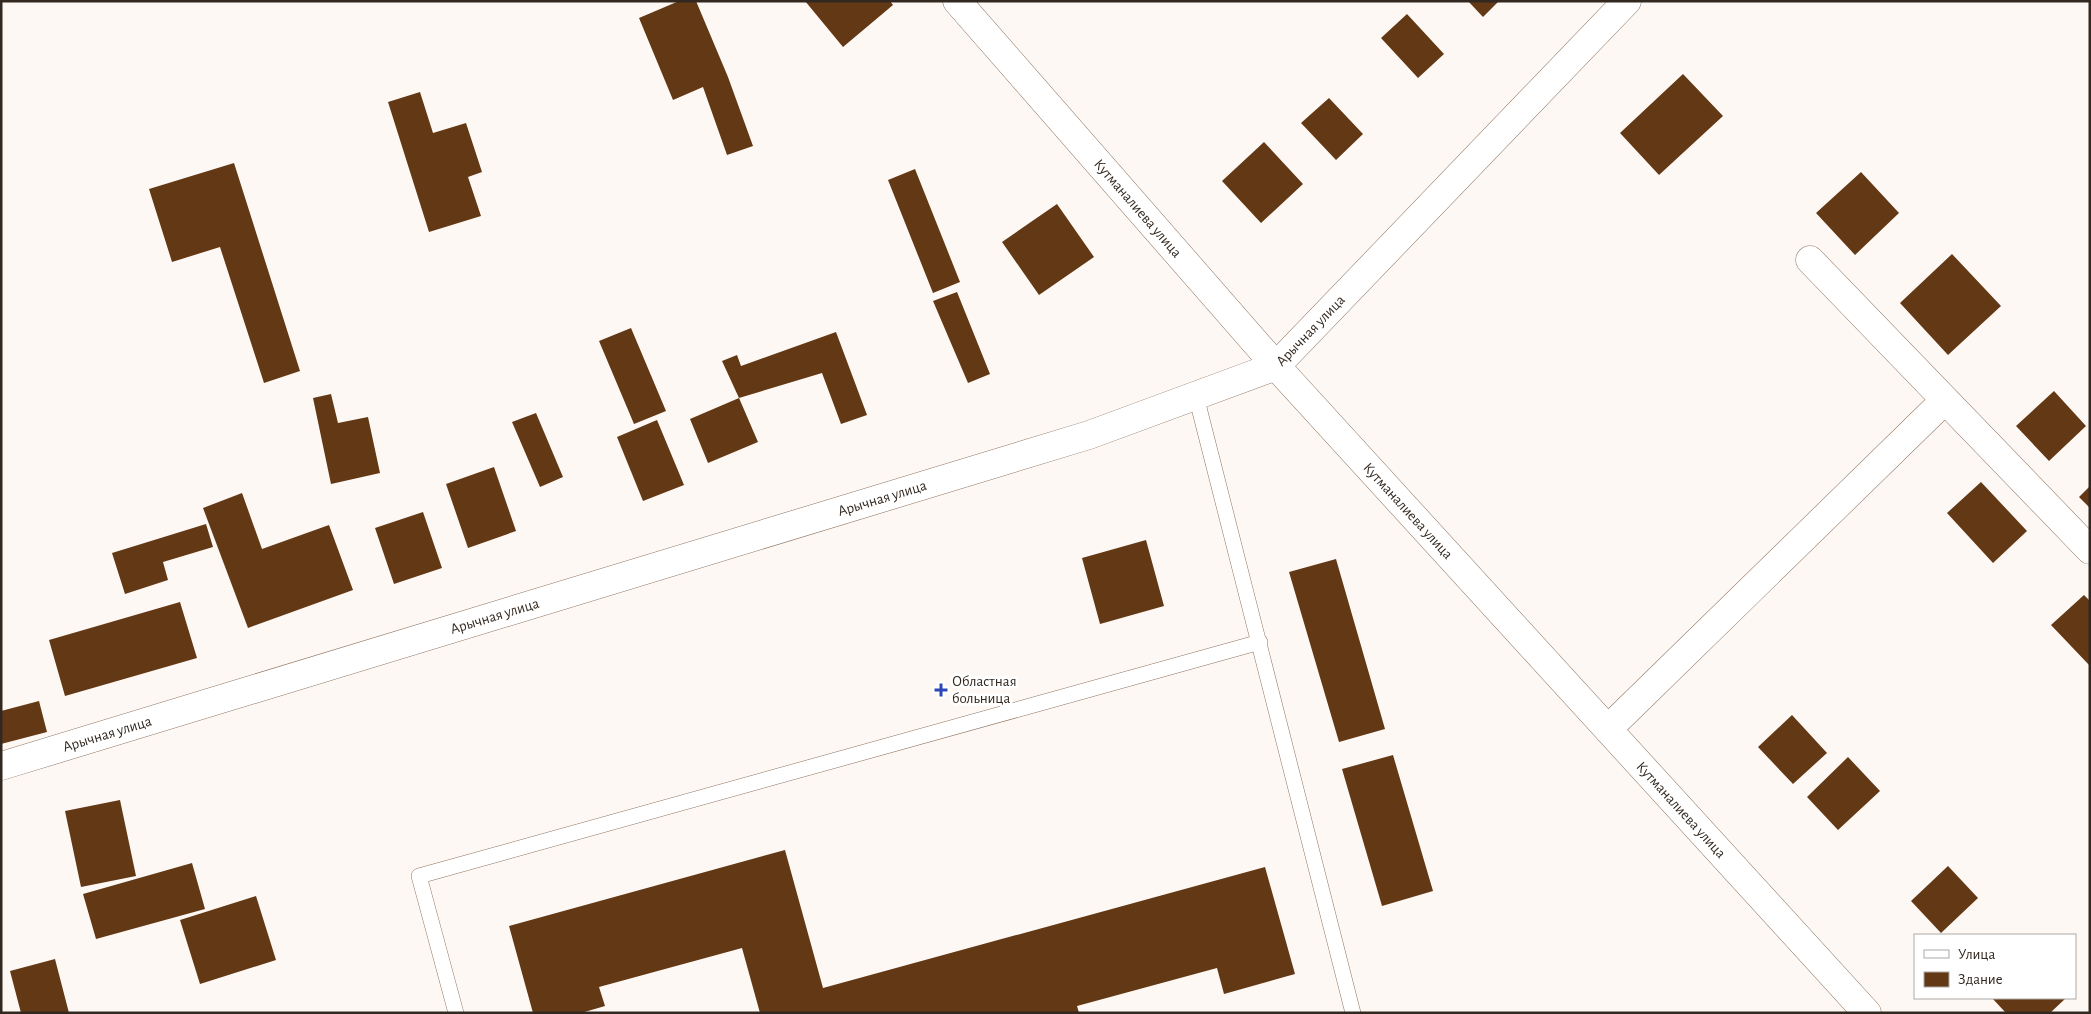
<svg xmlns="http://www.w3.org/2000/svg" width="2091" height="1014" font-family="'Alegreya Sans',sans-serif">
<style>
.building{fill:#633814}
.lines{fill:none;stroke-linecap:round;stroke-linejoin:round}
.service-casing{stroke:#8e7563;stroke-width:16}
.minor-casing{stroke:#8e7563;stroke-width:29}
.tertiary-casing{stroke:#8e7563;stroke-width:29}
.service{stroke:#fff;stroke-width:15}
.minor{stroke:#fff;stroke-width:28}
.tertiary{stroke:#fff;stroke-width:28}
.poi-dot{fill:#2c48b8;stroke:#fff;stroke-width:2}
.labels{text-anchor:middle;stroke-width:5;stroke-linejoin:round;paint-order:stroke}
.street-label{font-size:15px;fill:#322820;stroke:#fff}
.poi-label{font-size:15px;fill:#322820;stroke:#fff;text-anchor:start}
</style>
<rect width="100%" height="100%" fill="#fef8f4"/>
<path class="building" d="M 679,1 L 696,1 L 728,77 L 753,146 L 727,155 L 703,87 L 673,100 L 639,18 Z
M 805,1 L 890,1 L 893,5 L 843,47 Z
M 1468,1 L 1499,1 L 1483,17 Z
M 1407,14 L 1444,54 L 1418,78 L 1381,38 Z
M 1683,74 L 1723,116 L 1659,175 L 1620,133 Z
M 420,92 L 433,133 L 466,123 L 482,172 L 468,177 L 481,216 L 429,232 L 388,102 Z
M 1329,98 L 1363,134 L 1336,160 L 1301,123 Z
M 1264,142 L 1303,184 L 1261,223 L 1222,181 Z
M 234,163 L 300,371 L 264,383 L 220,247 L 172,262 L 149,189 Z
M 915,169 L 960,282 L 933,293 L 888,180 Z
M 1861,172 L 1899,213 L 1855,255 L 1816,213 Z
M 1057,204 L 1094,257 L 1039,295 L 1002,242 Z
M 1952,254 L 2001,306 L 1948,355 L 1900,303 Z
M 957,292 L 990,374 L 968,383 L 933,301 Z
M 631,328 L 666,411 L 634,424 L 599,341 Z
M 836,332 L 867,415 L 841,424 L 822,373 L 739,398 L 722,361 L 737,355 L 741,366 Z
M 2054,391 L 2086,426 L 2049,461 L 2016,426 Z
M 331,394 L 338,423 L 368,417 L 380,473 L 331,484 L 313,398 Z
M 739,398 L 758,442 L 708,463 L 690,419 Z
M 536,413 L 563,477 L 540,487 L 512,422 Z
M 657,420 L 684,485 L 643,501 L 617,437 Z
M 494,467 L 516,531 L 468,548 L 446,484 Z
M 1981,482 L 2027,531 L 1993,563 L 1947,513 Z
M 2090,486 L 2090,508 L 2079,497 Z
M 242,493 L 262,549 L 329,525 L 353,590 L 248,628 L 203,508 Z
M 423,512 L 442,568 L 394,584 L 375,528 Z
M 206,524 L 213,547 L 163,562 L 168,580 L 125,594 L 112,553 Z
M 1146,540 L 1164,606 L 1100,624 L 1082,558 Z
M 1336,559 L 1385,729 L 1339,742 L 1289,572 Z
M 2084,595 L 2090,601 L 2090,666 L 2051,625 Z
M 180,602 L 197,658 L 65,696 L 49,640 Z
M 39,701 L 47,732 L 1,744 L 1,711 Z
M 1792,715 L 1827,753 L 1793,784 L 1758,747 Z
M 1393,755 L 1433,891 L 1382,906 L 1342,769 Z
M 1848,757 L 1880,791 L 1838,830 L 1807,797 Z
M 120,800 L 136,876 L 81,887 L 65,811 Z
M 785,850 L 823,988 L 1265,867 L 1295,974 L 1224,994 L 1217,968 L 1077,1006 L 1079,1013 L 760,1013 L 742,948 L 599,987 L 605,1006 L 581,1013 L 533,1013 L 509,926 Z
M 192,863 L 205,909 L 96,939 L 83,894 Z
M 1948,866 L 1978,898 L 1941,933 L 1911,901 Z
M 256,896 L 276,960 L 200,984 L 180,920 Z
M 55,959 L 69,1013 L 21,1013 L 10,971 Z
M 1992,998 L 2066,998 L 2050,1013 L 2006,1013 Z"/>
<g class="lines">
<defs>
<path id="service" d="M 1196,396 L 1353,1013
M 456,1013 L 419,876 L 1260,642"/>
<g id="minor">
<path id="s1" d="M 957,1 L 1276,366"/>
<path d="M 1810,260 L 2090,550"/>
<path d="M 1608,729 L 1945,400"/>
<path id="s2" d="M 1,766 L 1089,435 L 1276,366 L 1627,1"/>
</g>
<g id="tertiary">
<path id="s3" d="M 1276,366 L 1867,1013"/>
</g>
</defs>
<use href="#service" class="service-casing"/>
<use href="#minor" class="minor-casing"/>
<use href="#tertiary" class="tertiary-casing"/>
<use href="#service" class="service"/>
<use href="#minor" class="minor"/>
<use href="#tertiary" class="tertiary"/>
</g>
<path class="poi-dot" d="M938.5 682.5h5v5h5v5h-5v5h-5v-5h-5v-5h5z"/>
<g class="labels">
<g class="street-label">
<text dy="5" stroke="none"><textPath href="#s1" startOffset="275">Кутманалиева улица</textPath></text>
<text dy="5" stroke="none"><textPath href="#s2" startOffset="1386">Арычная улица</textPath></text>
<text dy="5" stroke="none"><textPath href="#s2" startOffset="921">Арычная улица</textPath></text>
<text dy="5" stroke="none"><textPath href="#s3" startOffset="196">Кутманалиева улица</textPath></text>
<text dy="5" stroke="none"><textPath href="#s2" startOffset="516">Арычная улица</textPath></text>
<text dy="5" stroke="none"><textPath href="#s2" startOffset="111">Арычная улица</textPath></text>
<text dy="5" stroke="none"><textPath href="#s3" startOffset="601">Кутманалиева улица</textPath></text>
</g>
<g class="poi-label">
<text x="952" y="686">Областная<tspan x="952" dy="17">больница</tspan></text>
</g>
</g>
<rect width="2091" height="1014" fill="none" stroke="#322820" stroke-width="5"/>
<rect x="1914" y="934" width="162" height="65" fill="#ffffff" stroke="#ada9a6"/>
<rect x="1924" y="950" width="25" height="8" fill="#ffffff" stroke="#ada9a6"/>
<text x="1958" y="959" font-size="15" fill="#322820">Улица</text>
<rect x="1924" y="972" width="25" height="15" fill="#633814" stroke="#ada9a6"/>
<text x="1958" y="984" font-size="15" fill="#322820">Здание</text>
</svg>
